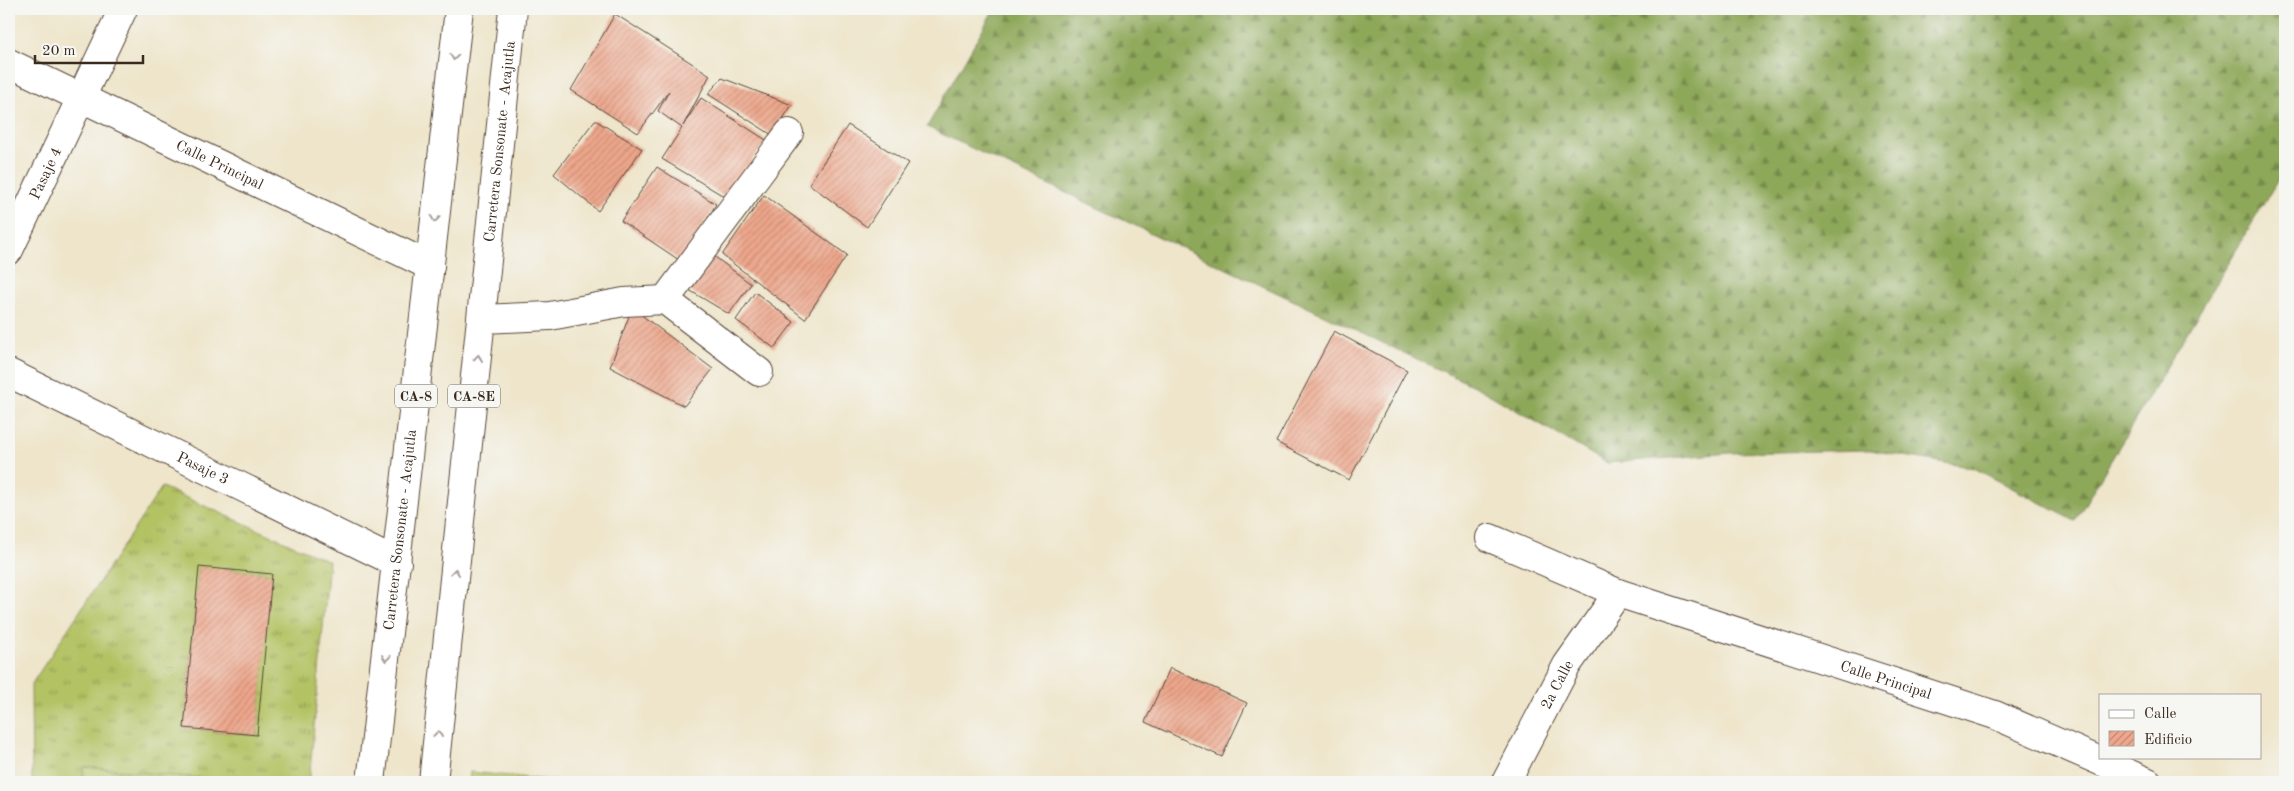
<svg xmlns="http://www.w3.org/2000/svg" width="2294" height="791" font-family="'Old Standard TT',serif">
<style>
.grass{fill:url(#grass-tufts);stroke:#777641;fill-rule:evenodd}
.forest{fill:url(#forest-firs);stroke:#64693c}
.pitch{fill:#b3c264;stroke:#777641}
.building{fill:url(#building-hatch)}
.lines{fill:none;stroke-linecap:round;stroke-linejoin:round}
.minor-casing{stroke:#564638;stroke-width:30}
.highway-casing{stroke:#564638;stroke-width:30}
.minor{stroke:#fff;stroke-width:28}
.highway{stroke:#fff;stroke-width:28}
.oneway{stroke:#a79f9a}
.labels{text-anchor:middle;stroke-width:4.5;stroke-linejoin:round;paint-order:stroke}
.shield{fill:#f6f6f2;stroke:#73675e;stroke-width:1}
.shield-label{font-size:14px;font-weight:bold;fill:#3b2a1e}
.street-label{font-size:15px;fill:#3b2a1e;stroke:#f6f6f2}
</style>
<defs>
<pattern id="grass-tufts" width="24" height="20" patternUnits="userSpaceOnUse" patternTransform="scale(1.25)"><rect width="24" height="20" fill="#b3c264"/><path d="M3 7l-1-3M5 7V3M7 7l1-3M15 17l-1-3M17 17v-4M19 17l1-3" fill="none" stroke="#939e52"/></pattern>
<pattern id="forest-firs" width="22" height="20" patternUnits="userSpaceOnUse" patternTransform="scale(1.25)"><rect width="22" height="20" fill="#8ea85a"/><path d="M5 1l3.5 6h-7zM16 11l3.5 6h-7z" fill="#75894a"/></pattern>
<pattern id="building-hatch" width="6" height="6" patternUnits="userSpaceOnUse" patternTransform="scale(1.25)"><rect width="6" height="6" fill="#eea78c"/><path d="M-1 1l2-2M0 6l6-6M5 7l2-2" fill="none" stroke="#c28872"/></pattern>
</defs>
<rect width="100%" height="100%" fill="#f6f6f2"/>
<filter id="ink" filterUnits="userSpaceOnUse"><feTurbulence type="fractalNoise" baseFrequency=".02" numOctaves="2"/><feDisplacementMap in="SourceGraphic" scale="10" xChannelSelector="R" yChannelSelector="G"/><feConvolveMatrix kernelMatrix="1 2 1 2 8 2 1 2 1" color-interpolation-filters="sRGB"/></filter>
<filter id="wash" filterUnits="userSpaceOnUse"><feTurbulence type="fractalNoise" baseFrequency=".0096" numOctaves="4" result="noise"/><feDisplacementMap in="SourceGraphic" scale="20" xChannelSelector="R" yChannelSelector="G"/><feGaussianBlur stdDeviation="1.12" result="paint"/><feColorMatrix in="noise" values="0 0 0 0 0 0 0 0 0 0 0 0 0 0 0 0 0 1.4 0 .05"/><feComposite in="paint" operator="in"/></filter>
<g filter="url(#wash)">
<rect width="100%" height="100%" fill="#eee5ca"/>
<path class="grass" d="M 162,487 L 329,561 L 309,782 L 240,782 L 84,767 L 82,782 L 32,782 L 31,685 ZM 199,567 L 271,574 L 257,735 L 184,728 Z
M 470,772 L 570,782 L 469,782 Z"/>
<path class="forest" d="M 994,9 L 2285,9 L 2285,168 L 2075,521 L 1974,468 L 1870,450 L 1731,453 L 1607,463 L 1478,388 L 927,127 Z"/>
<path class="pitch" d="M 84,767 L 240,782 L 82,782 Z"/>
<g id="blocks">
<path class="building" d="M 615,14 L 710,75 L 683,126 L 701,98 L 766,140 L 727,198 L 662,159 L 682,128 L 658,111 L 669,91 L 638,133 L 571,90 Z
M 722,78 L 792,105 L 772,135 L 708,94 Z
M 595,120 L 642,149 L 598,211 L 554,174 Z
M 848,125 L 908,163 L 867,227 L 809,184 Z
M 657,167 L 716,204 L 682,262 L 621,221 Z
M 764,195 L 847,255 L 805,319 L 722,255 Z
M 707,251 L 751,284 L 729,314 L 684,287 Z
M 755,292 L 794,322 L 774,348 L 736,320 Z
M 632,308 L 713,369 L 684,406 L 610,367 Z
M 1334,331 L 1407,370 L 1349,480 L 1276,442 Z
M 199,567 L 272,574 L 257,735 L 184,728 Z
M 1170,668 L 1247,703 L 1222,757 L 1145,722 Z"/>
</g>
</g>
<g filter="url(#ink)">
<use href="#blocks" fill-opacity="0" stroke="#564638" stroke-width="1"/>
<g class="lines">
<defs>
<g id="minor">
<path id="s1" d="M 9,63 L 430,266"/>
<path id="s2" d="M 9,250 L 123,9"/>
<path d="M 665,300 L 789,133"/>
<path d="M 482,319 L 550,316 L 624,302 L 665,300 L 759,372"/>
<path id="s3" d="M 9,373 L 397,563"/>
<path id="s4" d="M 1490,538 L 1618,593 L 1995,715 L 2148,782"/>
<path id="s5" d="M 1506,782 L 1567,665 L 1618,593"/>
</g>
<g id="highway">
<path id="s6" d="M 371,782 L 459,9"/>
<path id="s7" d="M 433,782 L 513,9"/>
</g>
</defs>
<use href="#minor" class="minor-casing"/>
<use href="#highway" class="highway-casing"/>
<use href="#minor" class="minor"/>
<use href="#highway" class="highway"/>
</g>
<defs><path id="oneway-chevron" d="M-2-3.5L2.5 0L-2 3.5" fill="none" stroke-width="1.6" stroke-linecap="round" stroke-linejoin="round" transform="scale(1.25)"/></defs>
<g class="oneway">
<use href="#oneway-chevron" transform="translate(454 57) rotate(97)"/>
<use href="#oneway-chevron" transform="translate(435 219) rotate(97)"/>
<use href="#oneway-chevron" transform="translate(478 358) rotate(-84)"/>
<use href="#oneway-chevron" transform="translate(455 572) rotate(-84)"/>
<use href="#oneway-chevron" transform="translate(386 658) rotate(97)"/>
<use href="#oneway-chevron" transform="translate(438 734) rotate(-84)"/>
</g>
</g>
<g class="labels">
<g class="shield">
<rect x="395" y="384.5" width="42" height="23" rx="4"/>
<rect x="448" y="384.5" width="52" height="23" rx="4"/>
</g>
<g class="shield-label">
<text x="416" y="401">CA-8</text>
<text x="474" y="401">CA-8E</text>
</g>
<g class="street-label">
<text dy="5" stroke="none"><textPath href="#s7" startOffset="644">Carretera Sonsonate - Acajutla</textPath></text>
<text dy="5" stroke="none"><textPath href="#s1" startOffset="234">Calle Principal</textPath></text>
<text dy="5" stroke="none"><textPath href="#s2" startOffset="85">Pasaje 4</textPath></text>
<text dy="5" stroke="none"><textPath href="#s3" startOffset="216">Pasaje 3</textPath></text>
<text dy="5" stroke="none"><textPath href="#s6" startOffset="254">Carretera Sonsonate - Acajutla</textPath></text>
<text dy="5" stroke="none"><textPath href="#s4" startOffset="421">Calle Principal</textPath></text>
<text dy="5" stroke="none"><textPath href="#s5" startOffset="110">2a Calle</textPath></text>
</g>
</g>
<rect width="2294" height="791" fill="none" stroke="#f6f6f2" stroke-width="30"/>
<rect x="2099" y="694" width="162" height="65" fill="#f6f6f2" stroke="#aba49d"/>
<rect x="2109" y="710" width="25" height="8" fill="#ffffff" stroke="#aba49d"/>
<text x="2144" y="718" font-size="15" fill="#3b2a1e">Calle</text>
<rect x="2109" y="731" width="25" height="15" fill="url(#building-hatch)" stroke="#aba49d"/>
<text x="2144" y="744" font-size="15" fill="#3b2a1e">Edificio</text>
<path d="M35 55v8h108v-8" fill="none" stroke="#3b2a1e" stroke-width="2.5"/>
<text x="42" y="55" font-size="15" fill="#3b2a1e" stroke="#f6f6f2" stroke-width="4" paint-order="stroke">20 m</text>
</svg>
